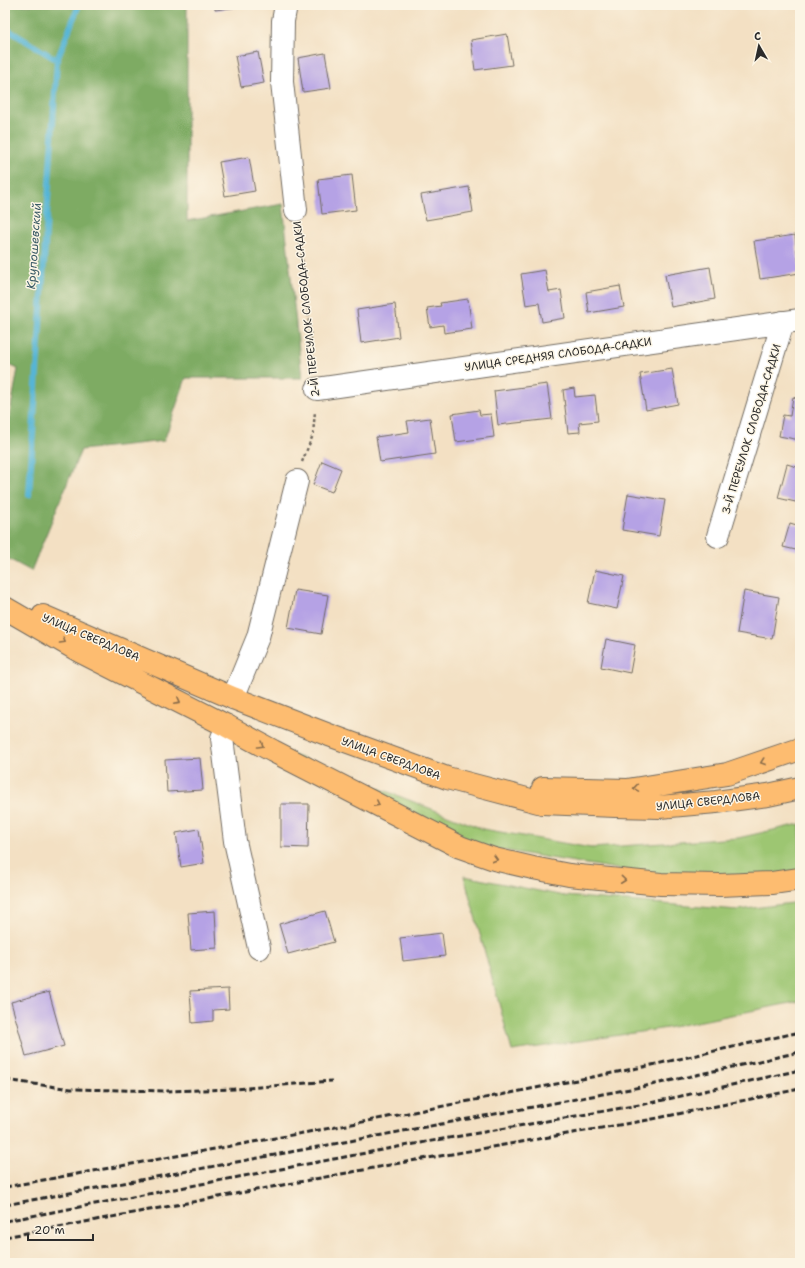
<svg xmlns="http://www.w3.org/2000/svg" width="805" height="1268" font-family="'Shantell Sans',sans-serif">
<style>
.green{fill:#9dc672;stroke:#64784e}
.forest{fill:#7eab64;stroke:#546b48}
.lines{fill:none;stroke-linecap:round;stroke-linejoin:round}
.stream{stroke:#56b5d5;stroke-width:6}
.building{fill:#b5a2e5}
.minor-casing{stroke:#716a60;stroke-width:24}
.major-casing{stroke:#716a60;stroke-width:24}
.path{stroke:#716a60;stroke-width:2.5;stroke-dasharray:3 3;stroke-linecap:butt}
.minor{stroke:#fff;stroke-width:22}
.major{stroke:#fdbc70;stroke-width:22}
.rail{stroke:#2b2b2b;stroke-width:3;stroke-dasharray:6 3;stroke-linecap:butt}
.oneway{stroke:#8a6c4a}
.labels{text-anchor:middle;stroke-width:3;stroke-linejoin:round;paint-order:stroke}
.street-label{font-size:11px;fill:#2b2b2b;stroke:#fcf5e5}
.water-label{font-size:12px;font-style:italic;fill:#3a5b66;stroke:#fcf5e5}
</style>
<rect width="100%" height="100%" fill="#fcf5e5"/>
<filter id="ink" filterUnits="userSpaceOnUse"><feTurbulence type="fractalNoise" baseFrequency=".025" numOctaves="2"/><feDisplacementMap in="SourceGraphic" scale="8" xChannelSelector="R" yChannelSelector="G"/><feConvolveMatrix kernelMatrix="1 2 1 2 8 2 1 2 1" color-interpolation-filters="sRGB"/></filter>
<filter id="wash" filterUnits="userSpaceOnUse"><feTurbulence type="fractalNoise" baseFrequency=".012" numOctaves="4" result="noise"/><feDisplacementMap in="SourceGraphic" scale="16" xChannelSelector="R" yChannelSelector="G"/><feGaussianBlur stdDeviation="0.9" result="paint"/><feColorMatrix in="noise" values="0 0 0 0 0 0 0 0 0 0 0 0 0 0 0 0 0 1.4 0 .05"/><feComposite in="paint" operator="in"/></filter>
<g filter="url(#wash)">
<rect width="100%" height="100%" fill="#f3e0c3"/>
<path class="green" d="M 268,745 L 483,829 L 591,848 L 738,838 L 800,824 L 800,877 L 660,876 L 484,847 Z
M 464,876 L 564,896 L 738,910 L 800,902 L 800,1001 L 667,1028 L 512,1051 Z"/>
<path class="forest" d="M 5,5 L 187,5 L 187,221 L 283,204 L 302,378 L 186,378 L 164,441 L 81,450 L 31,571 L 5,557 L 5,440 L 18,369 L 5,363 Z"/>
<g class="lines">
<path class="stream" d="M 5,28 L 57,60 L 29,495
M 57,60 L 79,5"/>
</g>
<g id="blocks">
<path class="building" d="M 215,5 L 246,5 L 246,6 L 215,10 Z
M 507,34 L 512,65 L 475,70 L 471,40 Z
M 258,52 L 264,83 L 241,87 L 235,56 Z
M 325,53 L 331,88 L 303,92 L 298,58 Z
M 249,157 L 255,191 L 225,196 L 219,162 Z
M 352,175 L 356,210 L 322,214 L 318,179 Z
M 469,187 L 473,212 L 426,220 L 421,195 Z
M 795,235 L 800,273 L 760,279 L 754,241 Z
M 710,267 L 715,299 L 671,307 L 665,275 Z
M 545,270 L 549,292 L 561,290 L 565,318 L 542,322 L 539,303 L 526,305 L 521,274 Z
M 620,286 L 624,307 L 589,313 L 586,292 Z
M 468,299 L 472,329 L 444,333 L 443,325 L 430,327 L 427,308 L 441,306 L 440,303 Z
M 395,304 L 399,337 L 361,343 L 357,310 Z
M 672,369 L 678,404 L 646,410 L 640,374 Z
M 547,384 L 552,419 L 498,425 L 494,391 Z
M 574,388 L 575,397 L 595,395 L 598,421 L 579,423 L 580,432 L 568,433 L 563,390 Z
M 793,397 L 800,399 L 800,440 L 779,436 L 783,415 L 790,416 Z
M 479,410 L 480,415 L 491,414 L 494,437 L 456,442 L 452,414 Z
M 430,418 L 435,454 L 380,462 L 376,437 L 409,432 L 407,421 Z
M 322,461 L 341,469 L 332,492 L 313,485 Z
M 787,464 L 800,468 L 800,503 L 778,498 Z
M 628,494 L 665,500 L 659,536 L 622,530 Z
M 790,523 L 800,526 L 800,551 L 783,547 Z
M 595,570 L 624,576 L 617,609 L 588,603 Z
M 295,590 L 328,595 L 321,634 L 288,628 Z
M 744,591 L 779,597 L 772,639 L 737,633 Z
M 606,639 L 635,645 L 630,673 L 601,667 Z
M 200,758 L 203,790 L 167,792 L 165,760 Z
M 281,804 L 309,804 L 308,848 L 281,847 Z
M 199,829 L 204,863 L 181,867 L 176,833 Z
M 215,911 L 217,948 L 191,950 L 188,913 Z
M 325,911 L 334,942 L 288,954 L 279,924 Z
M 442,933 L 445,956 L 403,961 L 400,938 Z
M 228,989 L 229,1009 L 213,1010 L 213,1021 L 192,1023 L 190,991 Z
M 49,992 L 64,1046 L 26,1056 L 11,1002 Z"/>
</g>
</g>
<g filter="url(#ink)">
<use href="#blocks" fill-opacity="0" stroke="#716a60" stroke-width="1"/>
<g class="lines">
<defs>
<path id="minor" d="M 286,5 L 283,21 L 282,82 L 296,210
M 317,389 L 800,320
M 718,536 L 783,322
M 233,698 L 258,637 L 297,481
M 227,726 L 222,738 L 235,841 L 259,948"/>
<path id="major" d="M 5,608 L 81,652 L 227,726 L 273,751 L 460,847 L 494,859 L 533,868 L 569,875 L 661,884 L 720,885 L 772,883 L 800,879
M 43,616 L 233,698 L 329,735 L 447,778 L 542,803 L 615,806 L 659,807 L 716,802 L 768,795 L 800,788
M 543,788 L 627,790 L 727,774 L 800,749"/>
</defs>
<use href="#minor" class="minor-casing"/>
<use href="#major" class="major-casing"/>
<path class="path" d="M 299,230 L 314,368
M 302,462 L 313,435 L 315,411"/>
<use href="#minor" class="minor"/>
<use href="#major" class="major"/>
<path class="rail" d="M 5,1080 L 71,1089 L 167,1091 L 234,1089 L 332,1081
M 5,1187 L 347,1125 L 643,1067 L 800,1032
M 5,1205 L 646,1086 L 800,1052
M 5,1221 L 403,1146 L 645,1104 L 800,1070
M 5,1237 L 411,1161 L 648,1120 L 800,1089"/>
</g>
<defs><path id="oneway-chevron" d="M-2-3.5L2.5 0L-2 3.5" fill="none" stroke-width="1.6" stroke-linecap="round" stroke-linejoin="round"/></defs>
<g class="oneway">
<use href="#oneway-chevron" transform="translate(63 641) rotate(30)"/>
<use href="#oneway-chevron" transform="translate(178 701) rotate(27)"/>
<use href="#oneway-chevron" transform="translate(261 745) rotate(30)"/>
<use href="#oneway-chevron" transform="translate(763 762) rotate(161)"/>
<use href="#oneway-chevron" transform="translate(636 788) rotate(171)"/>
<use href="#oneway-chevron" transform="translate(377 804) rotate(27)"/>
<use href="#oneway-chevron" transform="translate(495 859) rotate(16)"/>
<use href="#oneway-chevron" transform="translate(623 880) rotate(6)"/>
</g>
</g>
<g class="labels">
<g class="street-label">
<text transform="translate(306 309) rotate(-96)" y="4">2-Й ПЕРЕУЛОК СЛОБОДА-САДКИ</text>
<text transform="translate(558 354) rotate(-8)" y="4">УЛИЦА СРЕДНЯЯ СЛОБОДА-САДКИ</text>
<text transform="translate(751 429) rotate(-73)" y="4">3-Й ПЕРЕУЛОК СЛОБОДА-САДКИ</text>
<text transform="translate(91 637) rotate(23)" y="4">УЛИЦА СВЕРДЛОВА</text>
<text transform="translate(391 758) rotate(20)" y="4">УЛИЦА СВЕРДЛОВА</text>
<text transform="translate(708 801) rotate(-6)" y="4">УЛИЦА СВЕРДЛОВА</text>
</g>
<g class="water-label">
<text transform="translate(34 246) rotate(-86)" y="4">Крупошевский</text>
</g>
</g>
<rect width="805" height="1268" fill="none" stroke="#fcf5e5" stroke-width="20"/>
<g transform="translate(759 46) rotate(351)" stroke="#fcf5e5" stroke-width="3" paint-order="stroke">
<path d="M0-3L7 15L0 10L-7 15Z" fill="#2b2b2b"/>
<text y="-6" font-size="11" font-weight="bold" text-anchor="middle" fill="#2b2b2b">С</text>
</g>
<path d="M28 1234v6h65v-6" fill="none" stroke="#2b2b2b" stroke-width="2"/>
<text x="34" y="1234" font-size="12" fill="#2b2b2b" stroke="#fcf5e5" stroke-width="3" paint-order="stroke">20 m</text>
</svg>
